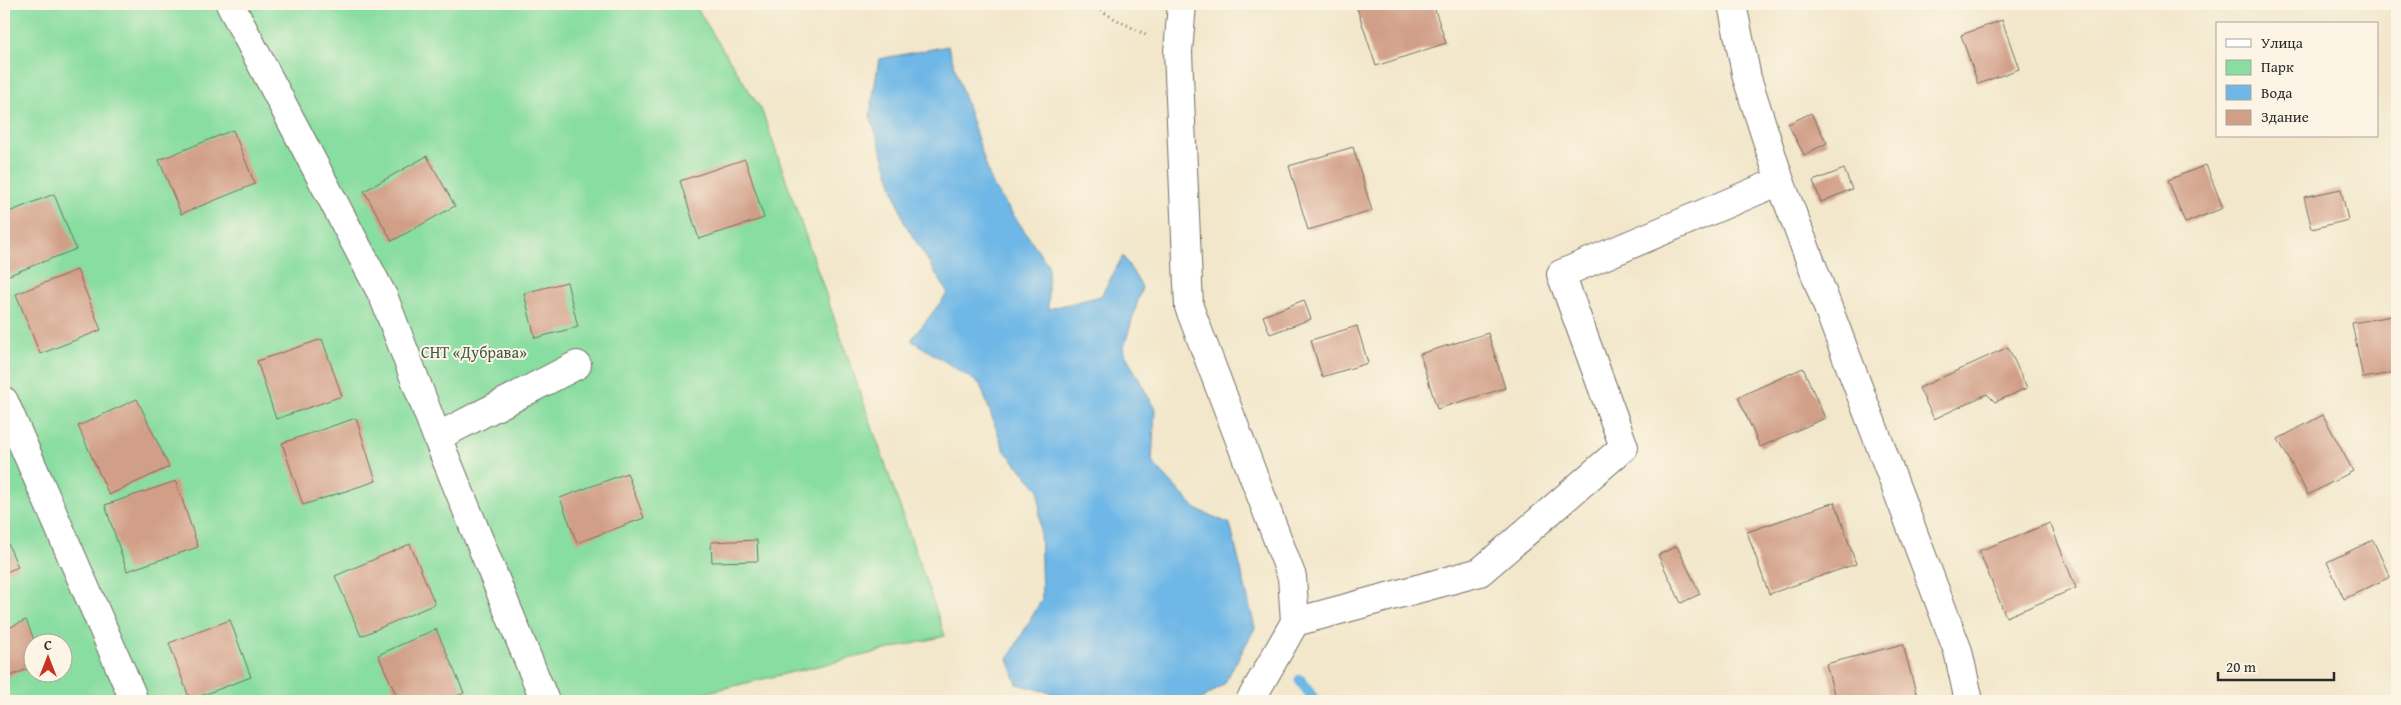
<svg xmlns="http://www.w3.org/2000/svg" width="2401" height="705" font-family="'Gentium Book Plus',serif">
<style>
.green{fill:#88dda0;stroke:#5a8466;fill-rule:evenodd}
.water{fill:#6eb7e6;stroke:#4c7188}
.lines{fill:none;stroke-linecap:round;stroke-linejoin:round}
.stream{stroke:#6eb7e6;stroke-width:11}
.building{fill:#d19f87}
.minor-casing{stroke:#716d63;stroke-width:30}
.path{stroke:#716d63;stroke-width:3;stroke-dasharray:1 4;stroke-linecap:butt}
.minor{stroke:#fff;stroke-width:28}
.labels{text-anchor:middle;stroke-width:4;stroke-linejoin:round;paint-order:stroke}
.park-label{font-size:16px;fill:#425848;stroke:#fcf5e5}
</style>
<rect width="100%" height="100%" fill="#fcf5e5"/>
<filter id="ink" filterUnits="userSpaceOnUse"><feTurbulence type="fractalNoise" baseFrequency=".02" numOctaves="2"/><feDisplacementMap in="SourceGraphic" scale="10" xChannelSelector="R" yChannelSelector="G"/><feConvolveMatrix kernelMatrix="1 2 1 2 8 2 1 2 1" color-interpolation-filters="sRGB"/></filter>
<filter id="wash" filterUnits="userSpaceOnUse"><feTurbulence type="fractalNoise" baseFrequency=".0096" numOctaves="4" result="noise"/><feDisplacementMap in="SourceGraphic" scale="20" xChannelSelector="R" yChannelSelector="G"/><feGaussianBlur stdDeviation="1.12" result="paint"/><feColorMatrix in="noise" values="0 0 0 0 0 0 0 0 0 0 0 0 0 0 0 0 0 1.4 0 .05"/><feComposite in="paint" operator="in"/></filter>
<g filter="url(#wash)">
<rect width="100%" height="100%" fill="#f2e7cb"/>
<path class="green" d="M 4,4 L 694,4 L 762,111 L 945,636 L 670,701 L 4,701 ZM 32,642 L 62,642 L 62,672 L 32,672 Z"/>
<path class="water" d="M 948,46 L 992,184 L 1048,265 L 1048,309 L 1101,296 L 1123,256 L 1142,287 L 1123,350 L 1155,409 L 1152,462 L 1196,509 L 1230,524 L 1255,628 L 1224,684 L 1199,701 L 1082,701 L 1017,684 L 1008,659 L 1042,599 L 1039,490 L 1004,450 L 980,384 L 911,340 L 948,293 L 904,222 L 870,115 L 879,59 Z"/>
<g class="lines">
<path class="stream" d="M 1300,680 L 1315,701"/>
</g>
<g id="blocks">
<path class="building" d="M 1369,4 L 1433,4 L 1446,43 L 1376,66 L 1357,8 Z
M 4,9 L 10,21 L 4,24 Z
M 2002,20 L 2019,69 L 1978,84 L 1961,35 Z
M 1811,113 L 1827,143 L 1804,155 L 1788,124 Z
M 233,130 L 255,184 L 181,214 L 159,160 Z
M 1353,147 L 1372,211 L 1308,230 L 1289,166 Z
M 427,156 L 455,206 L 392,241 L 364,191 Z
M 745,159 L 764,218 L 699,239 L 680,181 Z
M 2206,165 L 2223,208 L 2185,223 L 2168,180 Z
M 1844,169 L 1852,189 L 1821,202 L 1813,181 Z
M 2341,189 L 2348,220 L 2312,229 L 2304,197 Z
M 54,194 L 76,249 L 4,277 L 4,214 Z
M 77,270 L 101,330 L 40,354 L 16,294 Z
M 567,282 L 578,327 L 535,338 L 524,293 Z
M 1304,300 L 1311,319 L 1270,334 L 1263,316 Z
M 2397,315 L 2397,372 L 2363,378 L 2352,323 Z
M 1357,326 L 1368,363 L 1322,377 L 1311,340 Z
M 1488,333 L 1505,388 L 1437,409 L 1420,354 Z
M 322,339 L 342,396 L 276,419 L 257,361 Z
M 2008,347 L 2027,388 L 1995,402 L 1987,394 L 1934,419 L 1919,388 Z
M 1803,368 L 1825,418 L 1760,447 L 1738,397 Z
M 137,399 L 169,467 L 109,495 L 78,426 Z
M 2323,415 L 2353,471 L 2308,495 L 2278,439 Z
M 356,418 L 376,481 L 303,505 L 282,443 Z
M 627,473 L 644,518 L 577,543 L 560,498 Z
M 176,481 L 198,547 L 127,571 L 105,505 Z
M 1835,502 L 1856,564 L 1769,594 L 1747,532 Z
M 2050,523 L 2076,588 L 2006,617 L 1979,551 Z
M 4,535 L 18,567 L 4,573 Z
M 757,540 L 758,561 L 712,562 L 711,542 Z
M 2373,540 L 2390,577 L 2344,599 L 2327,562 Z
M 410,544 L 435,604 L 361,636 L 335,576 Z
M 1677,546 L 1700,594 L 1681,603 L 1658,555 Z
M 26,620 L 35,642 L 32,642 L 32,667 L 4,679 L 4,630 Z
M 230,620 L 251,677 L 190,700 L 169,643 Z
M 436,629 L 464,693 L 445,701 L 399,701 L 378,655 Z
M 1903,644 L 1918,701 L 1836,701 L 1826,664 Z"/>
</g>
</g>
<g filter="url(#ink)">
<use href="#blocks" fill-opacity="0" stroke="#716d63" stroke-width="1"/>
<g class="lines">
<defs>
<path id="minor" d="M 230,4 L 384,298 L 437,437 L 545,701
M 1182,4 L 1178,52 L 1189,307 L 1292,577 L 1295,622 L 1250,701
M 1732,4 L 1747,78 L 1780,181 L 1958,651 L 1969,701
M 4,401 L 132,695
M 437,437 L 577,365
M 1295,622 L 1480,572 L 1624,447 L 1561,274 L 1780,181"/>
</defs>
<use href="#minor" class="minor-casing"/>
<path class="path" d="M 1087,4 L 1146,35"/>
<use href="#minor" class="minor"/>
</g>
</g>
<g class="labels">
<g class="park-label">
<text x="474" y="358">СНТ «Дубрава»</text>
</g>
</g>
<rect width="2401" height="705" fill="none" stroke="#fcf5e5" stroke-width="20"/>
<rect x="2216" y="22" width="162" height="115" fill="#fcf5e5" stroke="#a8a49b"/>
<rect x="2226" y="39" width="25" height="8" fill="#ffffff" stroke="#a8a49b"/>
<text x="2261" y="48" font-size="15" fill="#2b2b2b">Улица</text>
<rect x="2226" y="60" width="25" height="15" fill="#88dda0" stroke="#a8a49b"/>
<text x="2261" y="72" font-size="15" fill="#2b2b2b">Парк</text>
<rect x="2226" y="85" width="25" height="15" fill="#6eb7e6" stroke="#a8a49b"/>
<text x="2261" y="98" font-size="15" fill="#2b2b2b">Вода</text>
<rect x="2226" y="110" width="25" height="15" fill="#d19f87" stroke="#a8a49b"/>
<text x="2261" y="122" font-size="15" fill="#2b2b2b">Здание</text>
<g transform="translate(48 658)"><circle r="24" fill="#fcf5e5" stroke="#a8a49b"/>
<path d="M0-4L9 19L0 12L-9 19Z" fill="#c8321e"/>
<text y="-8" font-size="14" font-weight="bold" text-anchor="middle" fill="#2b2b2b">С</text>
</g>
<path d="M2218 672v8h116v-8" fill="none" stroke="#2b2b2b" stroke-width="2.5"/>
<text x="2226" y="672" font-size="15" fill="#2b2b2b" stroke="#fcf5e5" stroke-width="4" paint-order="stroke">20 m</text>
</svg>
